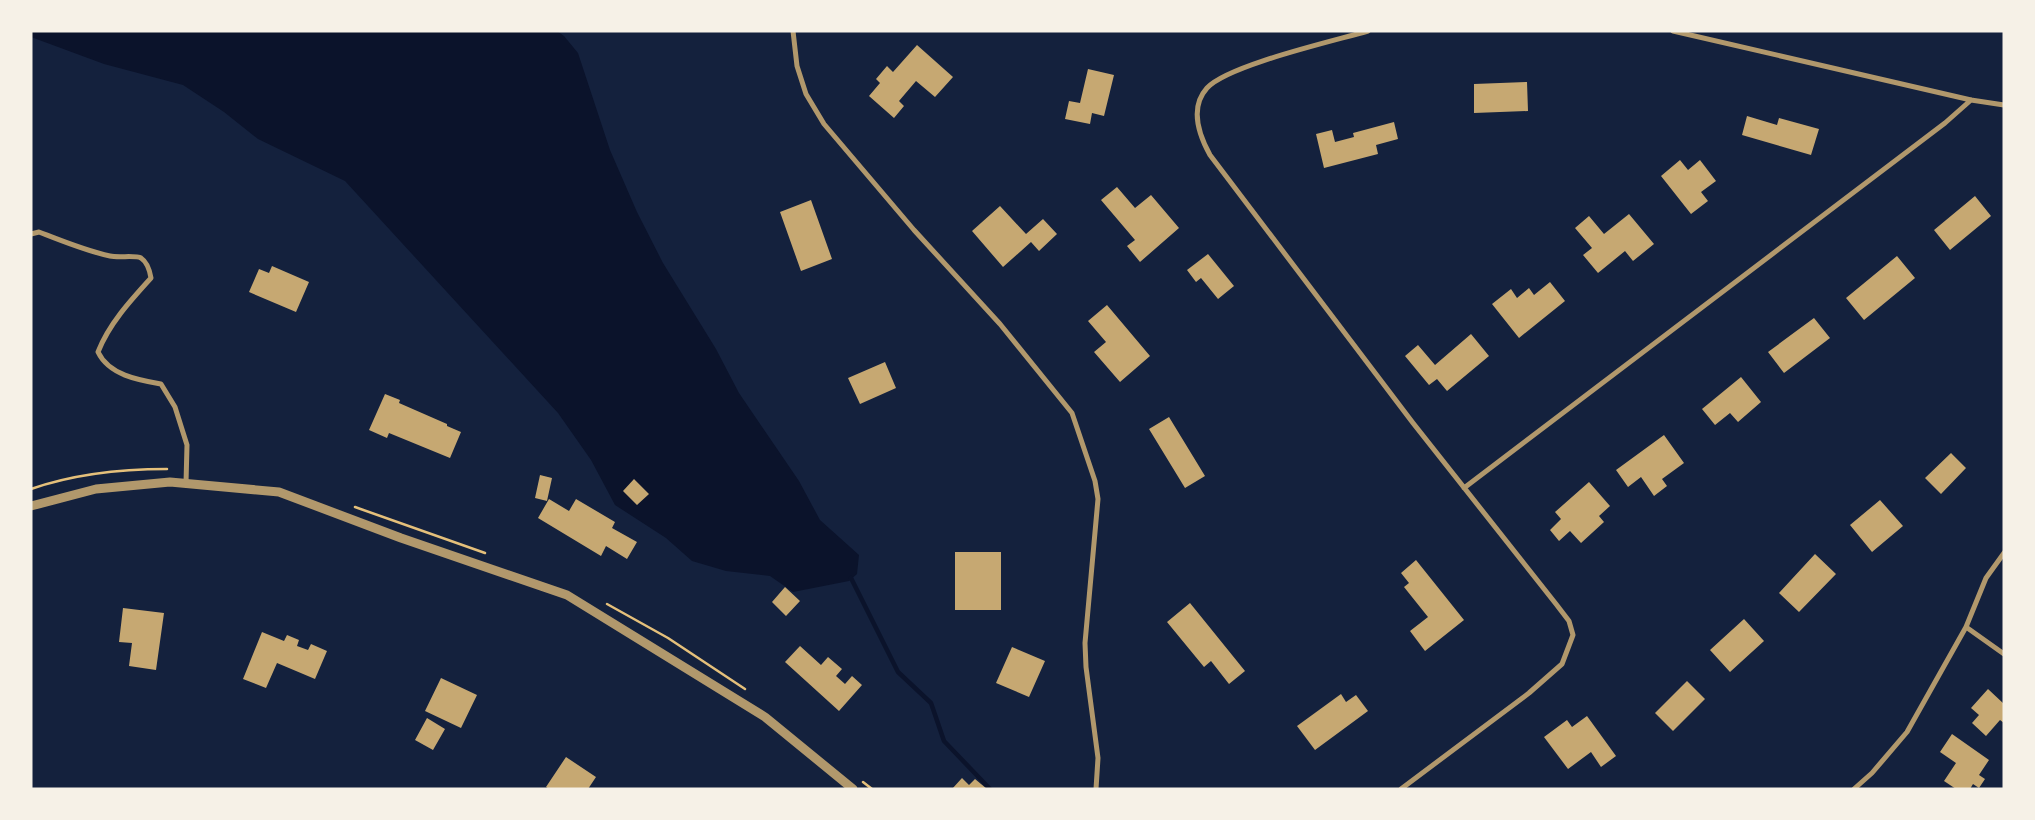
<svg xmlns="http://www.w3.org/2000/svg" width="2035" height="820" font-family="'Source Serif 4',serif">
<style>
.water{fill:#0b132b}
.lines{fill:none;stroke-linecap:round;stroke-linejoin:round}
.stream{stroke:#0b132b;stroke-width:4.5}
.building{fill:#c6a872}
.path{stroke:#e5c07b;stroke-width:2.5}
.minor{stroke:#b1986c;stroke-width:5}
.tertiary{stroke:#b1986c;stroke-width:9}
</style>
<rect width="100%" height="100%" fill="#14213d"/>
<path class="water" d="M 31,31 L 557,31 L 564,36 L 578,53 L 610,150 L 637,212 L 663,263 L 716,349 L 739,393 L 799,481 L 820,520 L 859,555 L 857,574 L 849,581 L 793,592 L 770,576 L 726,571 L 692,561 L 666,538 L 615,505 L 591,460 L 558,413 L 345,181 L 258,139 L 224,112 L 183,85 L 104,64 L 31,37 Z"/>
<g class="lines">
<path class="stream" d="M 851,578 L 898,672 L 931,703 L 944,741 L 990,789"/>
</g>
<path class="building" d="M 917,45 L 953,77 L 935,97 L 916,81 L 899,101 L 904,106 L 894,118 L 869,96 L 880,83 L 876,79 L 887,66 L 893,72 Z
M 1088,69 L 1114,75 L 1104,116 L 1092,113 L 1090,124 L 1065,119 L 1069,101 L 1080,103 Z
M 1527,82 L 1528,111 L 1474,113 L 1474,84 Z
M 1747,116 L 1777,125 L 1779,118 L 1819,129 L 1811,155 L 1742,135 Z
M 1394,122 L 1398,139 L 1376,145 L 1378,154 L 1324,168 L 1316,134 L 1332,130 L 1335,142 L 1354,137 L 1353,133 Z
M 1680,160 L 1688,170 L 1700,160 L 1716,181 L 1701,192 L 1708,201 L 1691,214 L 1661,176 Z
M 1117,187 L 1135,208 L 1151,195 L 1179,228 L 1140,262 L 1127,246 L 1135,240 L 1101,200 Z
M 1975,196 L 1991,216 L 1950,250 L 1934,230 Z
M 811,200 L 832,259 L 801,271 L 780,212 Z
M 1000,206 L 1026,234 L 1043,219 L 1057,234 L 1039,251 L 1031,242 L 1003,267 L 972,231 Z
M 1629,214 L 1654,244 L 1633,261 L 1625,251 L 1598,273 L 1583,255 L 1592,248 L 1575,228 L 1589,216 L 1604,234 Z
M 1208,254 L 1234,286 L 1218,299 L 1201,278 L 1196,282 L 1187,270 Z
M 1897,256 L 1915,278 L 1864,320 L 1846,298 Z
M 272,266 L 309,282 L 296,312 L 249,292 L 259,269 L 269,273 Z
M 1550,282 L 1565,301 L 1519,338 L 1492,304 L 1511,289 L 1517,298 L 1529,288 L 1534,295 Z
M 1107,305 L 1150,356 L 1120,382 L 1094,352 L 1106,342 L 1088,321 Z
M 1814,318 L 1830,338 L 1784,373 L 1768,352 Z
M 1471,334 L 1489,356 L 1447,391 L 1437,379 L 1429,385 L 1405,356 L 1418,345 L 1435,365 Z
M 885,362 L 896,388 L 860,404 L 848,378 Z
M 1741,377 L 1761,402 L 1738,422 L 1730,413 L 1715,425 L 1702,409 Z
M 385,394 L 400,400 L 399,403 L 447,424 L 447,426 L 461,432 L 450,458 L 389,433 L 387,438 L 369,430 Z
M 1169,417 L 1205,476 L 1185,488 L 1149,429 Z
M 1664,435 L 1684,463 L 1662,479 L 1667,486 L 1654,496 L 1641,477 L 1628,487 L 1616,470 Z
M 1951,453 L 1966,468 L 1941,494 L 1925,478 Z
M 540,475 L 552,478 L 547,501 L 535,498 Z
M 634,479 L 649,494 L 637,505 L 623,491 Z
M 1589,482 L 1610,506 L 1599,516 L 1604,522 L 1581,543 L 1570,531 L 1559,541 L 1550,530 L 1561,519 L 1555,512 Z
M 549,499 L 569,511 L 576,499 L 615,522 L 612,528 L 637,542 L 627,559 L 606,546 L 601,556 L 538,518 Z
M 1880,500 L 1903,526 L 1872,552 L 1850,525 Z
M 955,552 L 1001,552 L 1001,610 L 955,610 Z
M 1815,554 L 1836,574 L 1799,612 L 1779,593 Z
M 1416,560 L 1464,620 L 1425,651 L 1410,631 L 1428,617 L 1404,587 L 1409,583 L 1401,573 Z
M 785,587 L 800,601 L 786,616 L 772,602 Z
M 1190,603 L 1245,671 L 1229,684 L 1211,661 L 1204,667 L 1167,622 Z
M 123,608 L 164,613 L 156,670 L 129,666 L 132,643 L 119,642 Z
M 1744,619 L 1764,641 L 1730,672 L 1710,650 Z
M 262,632 L 284,641 L 287,635 L 299,640 L 297,646 L 308,650 L 311,644 L 327,651 L 315,679 L 277,663 L 266,688 L 243,679 Z
M 800,646 L 821,665 L 828,657 L 842,669 L 836,676 L 845,684 L 852,676 L 862,685 L 839,711 L 785,662 Z
M 1012,647 L 1045,661 L 1029,697 L 996,683 Z
M 441,678 L 477,695 L 461,728 L 425,711 Z
M 1687,681 L 1705,699 L 1673,731 L 1655,713 Z
M 1988,689 L 2004,704 L 2004,723 L 2000,720 L 1986,736 L 1972,723 L 1979,715 L 1971,708 Z
M 1341,694 L 1346,702 L 1356,695 L 1368,711 L 1315,750 L 1297,726 Z
M 1587,716 L 1616,756 L 1601,767 L 1591,752 L 1568,769 L 1544,737 L 1567,720 L 1572,727 Z
M 427,718 L 445,729 L 433,750 L 415,740 Z
M 1952,734 L 1989,760 L 1979,775 L 1985,779 L 1979,788 L 1973,784 L 1970,789 L 1956,789 L 1944,781 L 1956,763 L 1940,752 Z
M 566,757 L 596,777 L 588,789 L 549,789 L 546,787 Z
M 962,778 L 969,785 L 975,779 L 987,789 L 952,789 Z"/>
<g class="lines">
<path class="path" d="M 31,489 C 74,474 121,469 167,469
M 355,507 L 485,553
M 607,604 L 668,638 L 745,689
M 863,782 L 872,789"/>
<path class="minor" d="M 793,31 L 797,66 L 806,94 L 824,124 L 914,230 L 1000,324 L 1072,413 L 1095,481 L 1098,499 L 1085,643 L 1086,667 L 1098,758 L 1096,789
M 1368,31 C 1334,41 1228,65 1207,88 C 1189,108 1199,135 1210,155 L 1413,423 L 1556,604 L 1569,621 L 1573,635 L 1562,664 L 1529,693 L 1401,789
M 1673,31 L 1971,100 L 2004,105
M 31,234 L 39,232 C 62,241 86,251 110,256 C 118,258 136,255 141,258 C 147,262 150,272 151,278 C 130,301 109,324 98,352 C 109,375 138,380 161,384 L 175,407 L 187,445 L 186,483
M 1464,488 L 1945,123 L 1971,100
M 1966,627 L 2004,654
M 1854,789 L 1872,773 L 1907,732 L 1966,627 L 1986,578 L 2004,553"/>
<path class="tertiary" d="M 31,506 L 96,489 L 170,482 L 279,492 L 401,538 L 567,595 L 765,717 L 853,789"/>
</g>
<rect width="2035" height="820" fill="none" stroke="#f6f1e7" stroke-width="65"/>
</svg>
